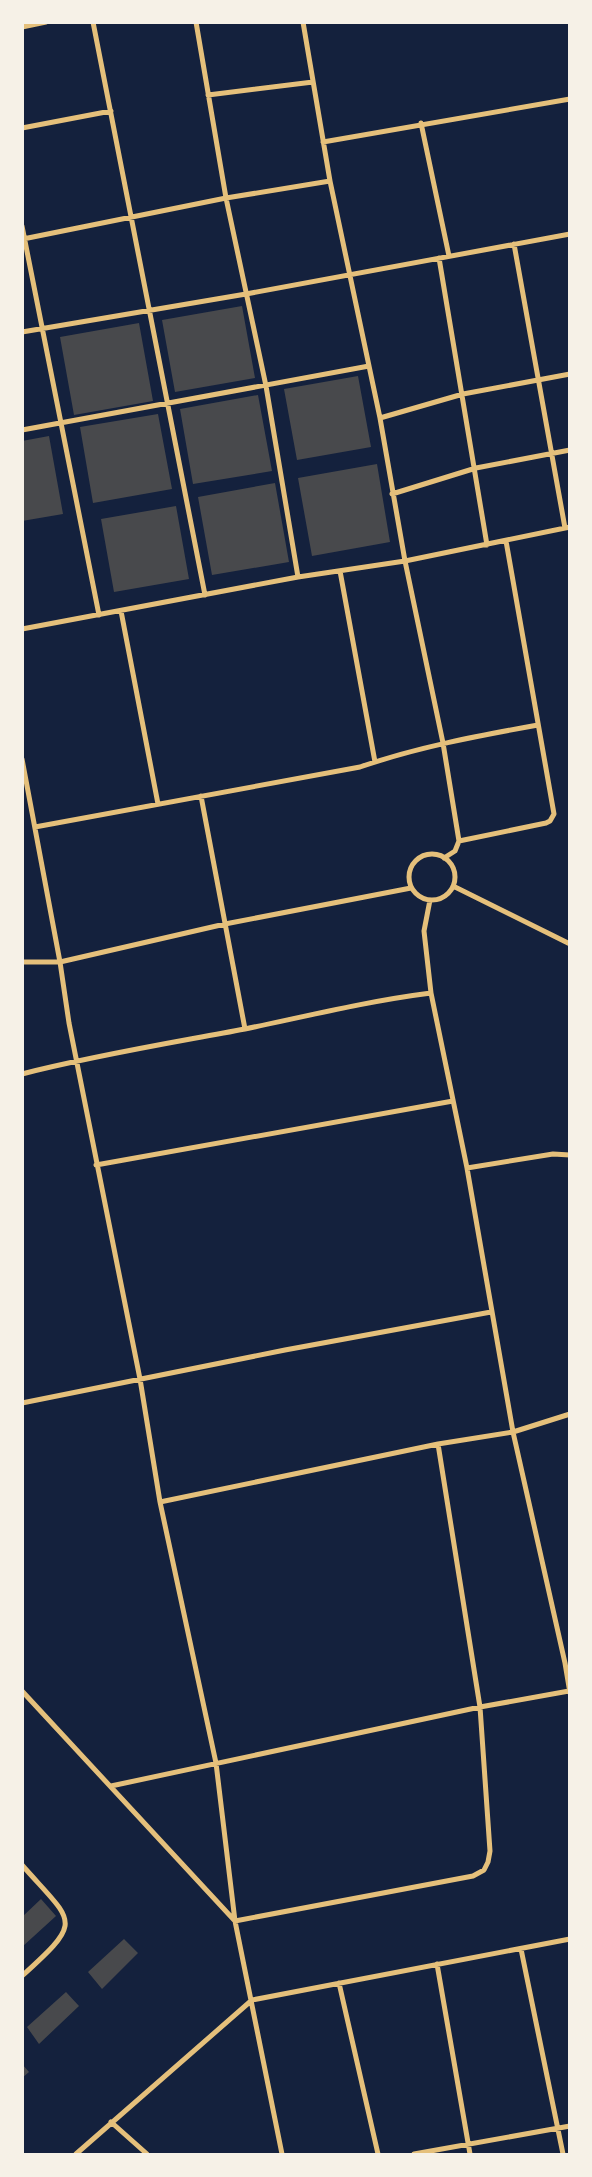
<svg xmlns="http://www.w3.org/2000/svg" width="592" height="2177" font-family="Spectral,serif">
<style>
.building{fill:#48494c}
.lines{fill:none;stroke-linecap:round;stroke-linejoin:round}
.minor{stroke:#e5c07b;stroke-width:5}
</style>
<rect width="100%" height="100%" fill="#14213d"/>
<path class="building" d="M 242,306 L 255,378 L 175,392 L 162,320 Z
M 139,323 L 153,401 L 74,415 L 60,337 Z
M 358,376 L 371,447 L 297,460 L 284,389 Z
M 258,395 L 272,471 L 193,484 L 180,409 Z
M 158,414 L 172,489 L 93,503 L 80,427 Z
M 49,436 L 63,514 L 22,521 L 22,441 Z
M 377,464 L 390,542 L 312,556 L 298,478 Z
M 275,483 L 289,562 L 212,575 L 198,497 Z
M 176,506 L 189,579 L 114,592 L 101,519 Z
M 41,1899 L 56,1916 L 22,1947 L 22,1917 Z
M 124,1939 L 138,1953 L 102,1989 L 88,1972 Z
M 66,1992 L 79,2006 L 39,2044 L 27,2027 Z
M 22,2064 L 29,2072 L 22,2078 Z"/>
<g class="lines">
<path class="minor" d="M 93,22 L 205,595
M 196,22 L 226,198 L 266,386 L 298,577
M 303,22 L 330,181 L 380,418 L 405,561 L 443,743 L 459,841 L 455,851 L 444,858
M 22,27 L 46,22
M 208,95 L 313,82
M 421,123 L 449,256
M 22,128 L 111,111
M 323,142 L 570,99
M 22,226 L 99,615
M 23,239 L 226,198 L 330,181
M 514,244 L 565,528
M 439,258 L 487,545
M 22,332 L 246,294 L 570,234
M 380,418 L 463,394 L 570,374
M 22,430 L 369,366
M 392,494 L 476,468 L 570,450
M 340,571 L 375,762
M 121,611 L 158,804
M 22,629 L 298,577 L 405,561 L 570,527
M 22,759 L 60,962 L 69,1023 L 140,1379 L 160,1502 L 216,1763 L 235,1921 L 473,1876 L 484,1870 L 488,1862 L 490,1851 L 480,1707 L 438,1444
M 201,796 L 245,1029
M 35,827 L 360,767 C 418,747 477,736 538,725
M 459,841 L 546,823 L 550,821 L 554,814 L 506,541
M409 877a23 23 0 1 1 46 0a23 23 0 1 1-46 0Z
M 453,886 L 570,944
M 430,900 L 424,931 L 431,993 L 467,1168 L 513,1432 L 565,1663 L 570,1693
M 22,962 L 60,962 L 225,924 L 411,888
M 22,1074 C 96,1055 171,1043 245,1029 C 307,1016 368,1001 431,993
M 96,1165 L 453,1101
M 467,1168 L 553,1154 L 570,1155
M 22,1403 L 285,1350 L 491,1312
M 160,1502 L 438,1444 L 513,1432 L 570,1414
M 22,1691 L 235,1921 L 282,2154
M 111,1786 L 480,1707 L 569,1691
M 22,1865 C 74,1924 85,1919 22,1976
M 521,1949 L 563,2154
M 437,1964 L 470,2154
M 339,1983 L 378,2154
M 111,2122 L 147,2154
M 76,2154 L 252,2000 L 570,1939
M 414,2154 L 570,2126"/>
</g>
<rect width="592" height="2177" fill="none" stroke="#f6f1e7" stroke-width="48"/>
</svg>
